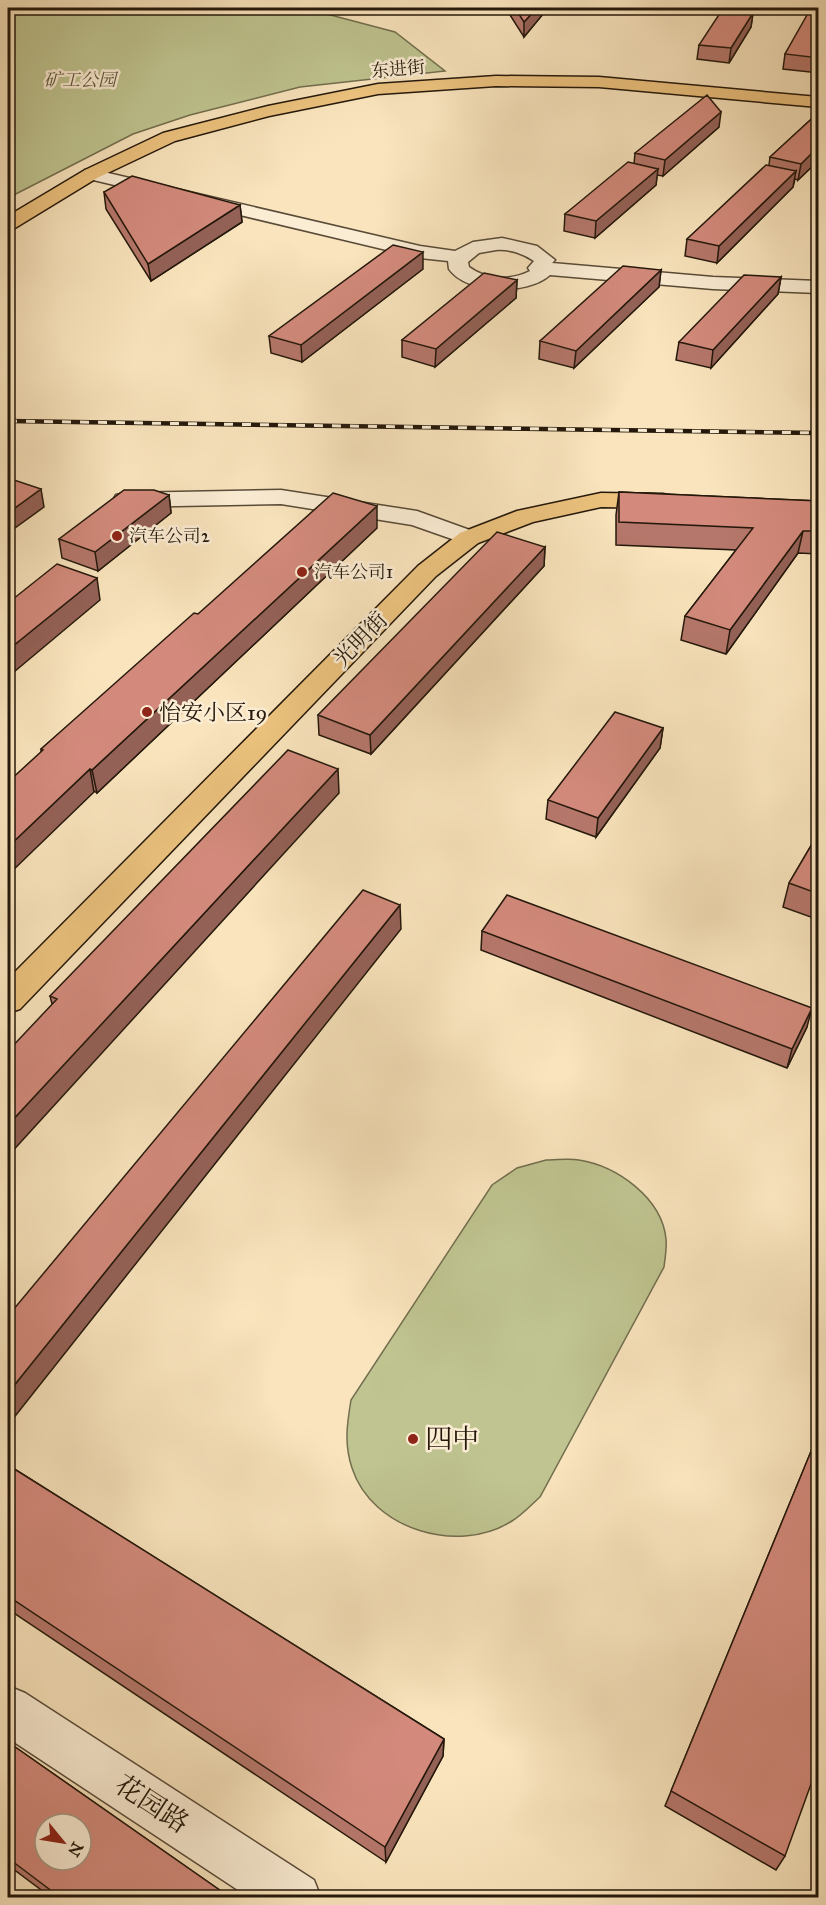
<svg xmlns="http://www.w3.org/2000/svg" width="826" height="1905" font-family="'IM FELL Great Primer','Noto Serif SC',serif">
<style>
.green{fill:#bfc490;stroke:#726e4e;stroke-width:1.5}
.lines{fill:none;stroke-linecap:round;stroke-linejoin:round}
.minor-casing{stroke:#594b38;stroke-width:3}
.major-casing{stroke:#24180b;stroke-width:3}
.minor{fill:#fbedd4;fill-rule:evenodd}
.major{fill:#ecc27e;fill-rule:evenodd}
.rail-casing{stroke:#24180b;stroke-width:4.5}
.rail{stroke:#fbedd4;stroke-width:3;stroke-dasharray:9;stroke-linecap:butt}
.wall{fill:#b5776b;stroke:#24180b;stroke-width:1.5}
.shaded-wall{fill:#946157;stroke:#24180b;stroke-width:1.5}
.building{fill:#d38a7c;stroke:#24180b;stroke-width:1.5;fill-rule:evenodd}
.poi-dot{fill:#8f2418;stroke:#fbedd4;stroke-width:2}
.labels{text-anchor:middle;stroke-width:5;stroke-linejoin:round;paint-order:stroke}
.far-street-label{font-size:18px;fill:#24180b;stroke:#fbedd4}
.far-park-label{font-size:18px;font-style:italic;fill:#5a543a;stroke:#fbedd4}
.far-poi-label{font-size:18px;fill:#24180b;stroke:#fbedd4;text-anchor:start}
.street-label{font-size:22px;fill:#24180b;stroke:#fbedd4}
.poi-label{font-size:22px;fill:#24180b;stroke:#fbedd4;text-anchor:start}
.near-poi-label{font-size:27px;fill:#24180b;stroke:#fbedd4;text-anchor:start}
.near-street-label{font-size:27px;fill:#24180b;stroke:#fbedd4}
</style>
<rect width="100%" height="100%" fill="#f9e4bd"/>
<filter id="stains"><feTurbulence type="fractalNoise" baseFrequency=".00333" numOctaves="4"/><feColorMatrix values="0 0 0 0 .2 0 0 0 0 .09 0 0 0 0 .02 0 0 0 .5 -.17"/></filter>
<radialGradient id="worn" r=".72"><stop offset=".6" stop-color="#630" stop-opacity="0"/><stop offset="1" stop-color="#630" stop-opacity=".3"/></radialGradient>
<path class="green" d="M 8,8 L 304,8 L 395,32 L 445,71 L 300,87 L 190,115 L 133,134 L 8,198 Z
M 546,1160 C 557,1160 569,1158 579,1160 C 617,1166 662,1198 666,1239 C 667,1248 665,1258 664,1267 L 540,1497 C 531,1505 522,1515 512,1521 C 459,1555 372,1530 352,1468 C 344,1444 347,1424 351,1400 L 492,1185 L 517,1168 Z"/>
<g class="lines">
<defs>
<path id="minor" d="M 91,169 L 420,246 L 455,251 L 473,242 L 502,238 L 537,246 L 555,260 L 552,263 L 713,277 L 818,281 L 818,293 L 713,289 L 550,275 C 528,295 467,295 449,269 L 448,261 L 420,258 L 85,178 L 82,174 L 85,170 ZM 496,250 C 510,249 522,253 534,261 L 528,268 L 530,271 C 510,281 487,280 469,267 L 468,262 L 479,253 Z
M 281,490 L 417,511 L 478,533 L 481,538 L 478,543 L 469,545 L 412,525 L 281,504 L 125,507 L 116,505 L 113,500 L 116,495 L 125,493 Z
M 8,1686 L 25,1693 L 314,1880 L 321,1898 L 250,1898 L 8,1738 Z"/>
<path id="major" d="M 496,76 L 599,77 L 818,97 L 818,107 L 599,87 L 496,86 L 378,94 L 269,116 L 175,141 L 97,178 L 15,228 L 8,230 L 8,216 L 85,170 L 163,133 L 268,106 L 378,84 Z
M 601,493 L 663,494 L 672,496 L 675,501 L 672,506 L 663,508 L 601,507 L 533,522 L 478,543 L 436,576 L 20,1009 L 8,1013 L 8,979 L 418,566 L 460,533 L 517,511 Z"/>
</defs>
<use href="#minor" class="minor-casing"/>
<use href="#major" class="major-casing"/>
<use href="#minor" class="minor"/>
<use href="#major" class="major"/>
<defs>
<path id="rail" d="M 8,421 L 818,433"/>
</defs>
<use href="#rail" class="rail-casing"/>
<use href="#rail" class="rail"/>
</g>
<path class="wall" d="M 510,8 L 548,8 L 524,37 L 510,15 Z
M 819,8 L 819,73 L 783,69 L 785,54 Z
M 753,13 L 751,27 L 729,63 L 697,59 L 699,45 Z
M 819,112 L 819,160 L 798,180 L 795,179 L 793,187 L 717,263 L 685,256 L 687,239 L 769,165 L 770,157 Z
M 719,127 L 663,176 L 657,175 L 656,185 L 595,238 L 564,231 L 565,214 L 634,164 L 635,153 Z
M 104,192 L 240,205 L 242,222 L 151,281 L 106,209 Z
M 423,269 L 302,362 L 271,353 L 269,336 Z
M 661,270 L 659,287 L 574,368 L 539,359 L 540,341 Z
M 781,277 L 778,294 L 711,368 L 676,360 L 679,342 Z
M 517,280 L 516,298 L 435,367 L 402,357 L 402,340 Z
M 819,347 L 819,369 L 813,368 L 816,350 Z
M 619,492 L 819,501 L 819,554 L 798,553 L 726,654 L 681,640 L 685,616 L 736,550 L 616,545 L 616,515 Z
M 169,495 L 171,513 L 98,571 L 62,558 L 59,539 Z
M 377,528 L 97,793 L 41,752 L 41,749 L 198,614 Z
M 545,547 L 544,566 L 371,754 L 319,735 L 318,715 Z
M 663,728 L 660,748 L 596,837 L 546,819 L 548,800 Z
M 339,793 L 52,1004 L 50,996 Z
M 819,832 L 819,920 L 783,907 L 789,883 Z
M 482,931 L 807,1027 L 787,1068 L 481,950 Z
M 819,1432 L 785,1856 L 776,1870 L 665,1806 Z
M 8,1465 L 444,1739 L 443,1756 L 386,1862 L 8,1609 Z
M 8,1742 L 231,1898 L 52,1898 L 8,1865 Z"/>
<path class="shaded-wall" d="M 537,8 L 548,8 L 524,37 L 524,22 Z
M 753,13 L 751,27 L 729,63 L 731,48 Z
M 721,112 L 719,127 L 663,176 L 665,160 Z
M 819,146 L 819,160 L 798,180 L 801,164 Z
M 658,169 L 656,185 L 595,238 L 596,221 Z
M 796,171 L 793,187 L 717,263 L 719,246 Z
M 240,205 L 242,222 L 151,281 L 148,264 Z
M 423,252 L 423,269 L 302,362 L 301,345 Z
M 661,270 L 659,287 L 574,368 L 576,351 Z
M 781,277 L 778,294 L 711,368 L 713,350 Z
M 517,280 L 516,298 L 435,367 L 436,349 Z
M 41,489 L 44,507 L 8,533 L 8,513 Z
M 169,495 L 171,513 L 98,571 L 95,552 Z
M 377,506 L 377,528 L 97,793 L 92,770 Z
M 803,531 L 798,553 L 726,654 L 730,630 Z
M 545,547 L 544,566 L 371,754 L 370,735 Z
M 97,578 L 100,600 L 8,677 L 8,650 Z
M 663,728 L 660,748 L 596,837 L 598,818 Z
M 90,769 L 94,792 L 8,875 L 8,847 Z
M 338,769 L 339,793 L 8,1156 L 8,1125 Z
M 400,905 L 401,929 L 8,1425 L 8,1393 Z
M 812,1008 L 807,1027 L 787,1068 L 792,1049 Z
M 444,1739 L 443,1756 L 386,1862 L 385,1847 Z"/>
<path class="building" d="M 515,8 L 537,8 L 524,22 Z
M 811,8 L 819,8 L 819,58 L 785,54 Z
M 722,10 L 753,13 L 731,48 L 699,45 Z
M 707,95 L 721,112 L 665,160 L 635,153 Z
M 819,112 L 819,146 L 801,164 L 770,157 Z
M 628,162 L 658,169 L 596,221 L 565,214 Z
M 766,165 L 796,171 L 719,246 L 687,239 Z
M 132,176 L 240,205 L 148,264 L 104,192 Z
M 393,245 L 423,252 L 301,345 L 269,336 Z
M 623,266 L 661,270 L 576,351 L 540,341 Z
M 484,273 L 517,280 L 436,349 L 402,340 Z
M 744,275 L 781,277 L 713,350 L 679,342 Z
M 8,478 L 41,489 L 8,513 Z
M 124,490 L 154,490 L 169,495 L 95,552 L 59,539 Z
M 619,492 L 819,501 L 819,531 L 803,531 L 730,630 L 685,616 L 753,528 L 619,522 Z
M 333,493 L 377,506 L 92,770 L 90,769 L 8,847 L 8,782 L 43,750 L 41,749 L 194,613 L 198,614 Z
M 497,532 L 545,547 L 370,735 L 318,715 Z
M 57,564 L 97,578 L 8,650 L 8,603 Z
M 615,712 L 663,728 L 598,818 L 548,800 Z
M 288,750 L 338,769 L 8,1125 L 8,1051 L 57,999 L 50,996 Z
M 819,832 L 819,894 L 789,883 Z
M 363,890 L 400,905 L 8,1393 L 8,1316 Z
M 507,895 L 812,1008 L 792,1049 L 482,931 Z
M 819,1432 L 819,1762 L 785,1856 L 671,1791 Z
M 8,1465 L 444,1739 L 385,1847 L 8,1596 Z
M 8,1742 L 231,1898 L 61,1898 L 8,1858 ZM 45,1824 L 81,1824 L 81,1860 L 45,1860 Z"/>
<g class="poi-dot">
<circle cx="117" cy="536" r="6"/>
<circle cx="302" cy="572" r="6"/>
<circle cx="147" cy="712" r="6"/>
<circle cx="413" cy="1439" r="6"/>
</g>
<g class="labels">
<g class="far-street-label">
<text transform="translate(398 69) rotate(-5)" y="6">东进街</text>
</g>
<g class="far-park-label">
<text x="80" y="86">矿工公园</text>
</g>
<g class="far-poi-label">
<text x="129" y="542">汽车公司2</text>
<text x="314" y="578">汽车公司1</text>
</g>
<g class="street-label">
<text transform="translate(360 639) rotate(-46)" y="8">光明街</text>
</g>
<g class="poi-label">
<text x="159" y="720">怡安小区19</text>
</g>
<g class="near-poi-label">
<text x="425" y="1448">四中</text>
</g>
<g class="near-street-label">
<text transform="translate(152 1804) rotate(33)" y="9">花园路</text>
</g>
</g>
<rect width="826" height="1905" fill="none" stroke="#f9e4bd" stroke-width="30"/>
<rect x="9" y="9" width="808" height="1887" fill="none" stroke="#24180b" stroke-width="3"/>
<rect x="15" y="15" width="796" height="1875" fill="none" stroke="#24180b" stroke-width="1.5"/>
<g transform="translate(63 1842) rotate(120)"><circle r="28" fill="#fbedd4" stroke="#a59884" stroke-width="1.5"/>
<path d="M0-4.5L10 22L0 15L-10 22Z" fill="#8f2418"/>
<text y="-9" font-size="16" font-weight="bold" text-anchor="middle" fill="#24180b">N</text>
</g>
<rect width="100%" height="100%" filter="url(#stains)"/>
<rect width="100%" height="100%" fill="url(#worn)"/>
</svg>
